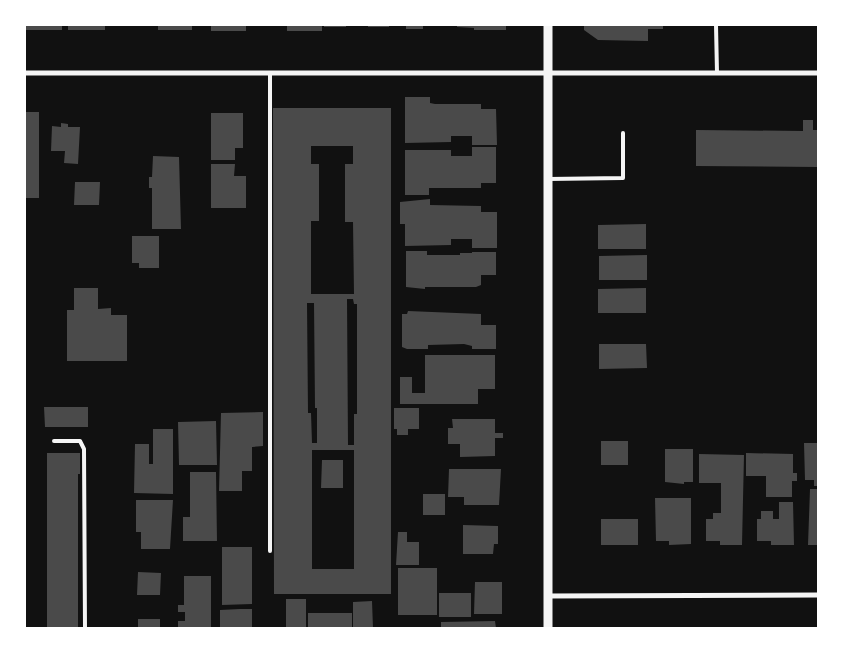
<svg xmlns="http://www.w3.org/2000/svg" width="843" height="653" font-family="'Open Sans',sans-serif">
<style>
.building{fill:#4a4a4a;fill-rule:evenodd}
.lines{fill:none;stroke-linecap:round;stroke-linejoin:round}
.service{stroke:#f5f5f5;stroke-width:4}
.minor{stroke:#f5f5f5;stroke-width:5}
.tertiary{stroke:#f5f5f5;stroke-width:9}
</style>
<rect width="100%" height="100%" fill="#111"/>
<path class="building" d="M 25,25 L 62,25 L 62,30 L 25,30 Z
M 68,25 L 105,25 L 105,30 L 68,30 Z
M 158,25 L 192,25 L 192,30 L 158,30 Z
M 211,25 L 246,25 L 246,31 L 211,31 Z
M 287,25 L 322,25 L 322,31 L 287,31 Z
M 324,25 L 346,25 L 346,27 L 324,27 Z
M 368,25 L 389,25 L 389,27 L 368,27 Z
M 406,25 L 423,25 L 423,29 L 406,29 Z
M 457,25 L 506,25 L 506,30 L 474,30 L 474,28 L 457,27 Z
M 584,25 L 663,25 L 663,29 L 648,29 L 648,41 L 598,40 L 584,30 Z
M 405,97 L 430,97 L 430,103 L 435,104 L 481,104 L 481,109 L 496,109 L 497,145 L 472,145 L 472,136 L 451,136 L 451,142 L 405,143 Z
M 273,108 L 391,108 L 391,594 L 274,594 ZM 311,146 L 353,146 L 353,164 L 345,164 L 345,222 L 353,222 L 354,294 L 311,294 L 311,221 L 319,221 L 319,164 L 311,164 ZM 347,299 L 353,299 L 354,304 L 357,304 L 357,414 L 354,414 L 354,445 L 348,445 ZM 307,303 L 314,303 L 315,408 L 317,408 L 317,443 L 312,443 L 311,413 L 308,413 ZM 312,450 L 354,450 L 354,569 L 312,569 Z
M 25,112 L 39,112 L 39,198 L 25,198 Z
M 211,113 L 243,113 L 243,148 L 235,148 L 235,160 L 211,160 Z
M 803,120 L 813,120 L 813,130 L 818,130 L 818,167 L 696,166 L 696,130 L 803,131 Z
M 61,123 L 68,124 L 68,127 L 80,127 L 78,164 L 64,163 L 65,151 L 51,151 L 52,126 L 61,127 Z
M 472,147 L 496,147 L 496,183 L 481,183 L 481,188 L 429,188 L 429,195 L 405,195 L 405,150 L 451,150 L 451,156 L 472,156 Z
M 153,156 L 179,157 L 181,229 L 152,229 L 152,188 L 149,188 L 149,177 L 152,177 Z
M 211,164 L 235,164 L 234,176 L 246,176 L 246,208 L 211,208 Z
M 75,182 L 100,182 L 99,205 L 74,205 Z
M 430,199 L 430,205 L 481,206 L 481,212 L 497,212 L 497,248 L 472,248 L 472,239 L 451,239 L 451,245 L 405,246 L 405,224 L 400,224 L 400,202 Z
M 646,224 L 646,249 L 598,249 L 598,225 Z
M 132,236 L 159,236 L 159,268 L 139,268 L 139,263 L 132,263 Z
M 406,251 L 427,251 L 427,255 L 460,255 L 460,253 L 472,253 L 472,252 L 496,252 L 496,275 L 481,275 L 481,285 L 476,287 L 425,287 L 425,289 L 406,287 Z
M 647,255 L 647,280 L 599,280 L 599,256 Z
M 74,288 L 98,288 L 98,309 L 111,308 L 111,315 L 127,315 L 127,361 L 67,361 L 67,310 L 74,310 Z
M 646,288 L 646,313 L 598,313 L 598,289 Z
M 408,311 L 481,314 L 481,325 L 496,325 L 496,349 L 472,349 L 472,346 L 464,344 L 428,345 L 428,349 L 407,349 L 402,347 L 402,314 L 407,314 Z
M 599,344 L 646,344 L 647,368 L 599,369 Z
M 425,355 L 495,355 L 495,389 L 478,389 L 478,404 L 400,404 L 400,377 L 412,377 L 412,393 L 425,393 Z
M 44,407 L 88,407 L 88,427 L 45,427 Z
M 394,408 L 419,408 L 419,429 L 408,429 L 408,435 L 397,435 L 397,429 L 394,429 Z
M 263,412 L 263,446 L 252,447 L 252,471 L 242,471 L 242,491 L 219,491 L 221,413 Z
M 452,419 L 495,419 L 495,433 L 503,433 L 503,438 L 495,438 L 495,456 L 460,457 L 460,444 L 448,444 L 448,428 L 453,428 Z
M 216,421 L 217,465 L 179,465 L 178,422 Z
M 153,429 L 173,429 L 173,494 L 134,493 L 135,444 L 149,444 L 149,464 L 153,464 Z
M 601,441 L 628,441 L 628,465 L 601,465 Z
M 804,443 L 818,443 L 818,486 L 814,486 L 814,480 L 805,480 Z
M 665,449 L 693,449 L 693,482 L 684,482 L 684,484 L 665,482 Z
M 47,453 L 80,453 L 80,474 L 78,474 L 78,628 L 47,628 Z
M 746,453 L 793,454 L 793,473 L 797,473 L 797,481 L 792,481 L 792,497 L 766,497 L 766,476 L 746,476 Z
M 699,454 L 744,455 L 742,545 L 720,545 L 720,541 L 706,541 L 706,519 L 713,519 L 713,513 L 721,513 L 721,483 L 699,483 Z
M 322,460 L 343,460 L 343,488 L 321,488 Z
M 449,469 L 501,469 L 499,505 L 464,505 L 464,497 L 448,497 Z
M 190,472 L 216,472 L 217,541 L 183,541 L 183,517 L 190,517 Z
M 810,489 L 818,489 L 818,545 L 808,545 Z
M 423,494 L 445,494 L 445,515 L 423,515 Z
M 655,498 L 691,498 L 691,544 L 669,545 L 669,541 L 656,541 Z
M 136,500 L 173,500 L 170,549 L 141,549 L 141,532 L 136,532 Z
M 779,502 L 793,502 L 794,545 L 771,545 L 771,541 L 757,541 L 757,519 L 761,519 L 761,511 L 773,511 L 773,519 L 779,519 Z
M 601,519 L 638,519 L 638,545 L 601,545 Z
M 463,525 L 498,526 L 498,544 L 494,544 L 493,554 L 463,554 Z
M 398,532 L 407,532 L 407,542 L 419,542 L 419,565 L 396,565 Z
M 222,547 L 252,547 L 252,604 L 222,605 Z
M 398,568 L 437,568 L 437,615 L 398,615 Z
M 138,572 L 161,573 L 160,595 L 137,595 Z
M 184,576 L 211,576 L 211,628 L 178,628 L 178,621 L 185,621 L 185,612 L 178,612 L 178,605 L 184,605 Z
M 475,582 L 502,582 L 502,614 L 474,614 Z
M 439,593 L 471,593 L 471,617 L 439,617 Z
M 286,599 L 306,599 L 306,628 L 286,628 Z
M 372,601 L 373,628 L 353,628 L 353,602 Z
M 240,609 L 252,609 L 252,628 L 220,628 L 220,610 Z
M 308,613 L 352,613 L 352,628 L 308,628 Z
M 138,619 L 160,619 L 160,628 L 138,628 Z
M 495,621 L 496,628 L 441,628 L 441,622 Z"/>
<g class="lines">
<path class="service" d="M 716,25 L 717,73
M 270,74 L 270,551
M 548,179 L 623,178 L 623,133
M 54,441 L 80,441 L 84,449 L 85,628"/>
<path class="minor" d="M 25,73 L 818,73
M 548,596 L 818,595"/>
<path class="tertiary" d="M 548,25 L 548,628"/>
</g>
<rect width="843" height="653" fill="none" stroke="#ffffff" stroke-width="52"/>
</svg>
